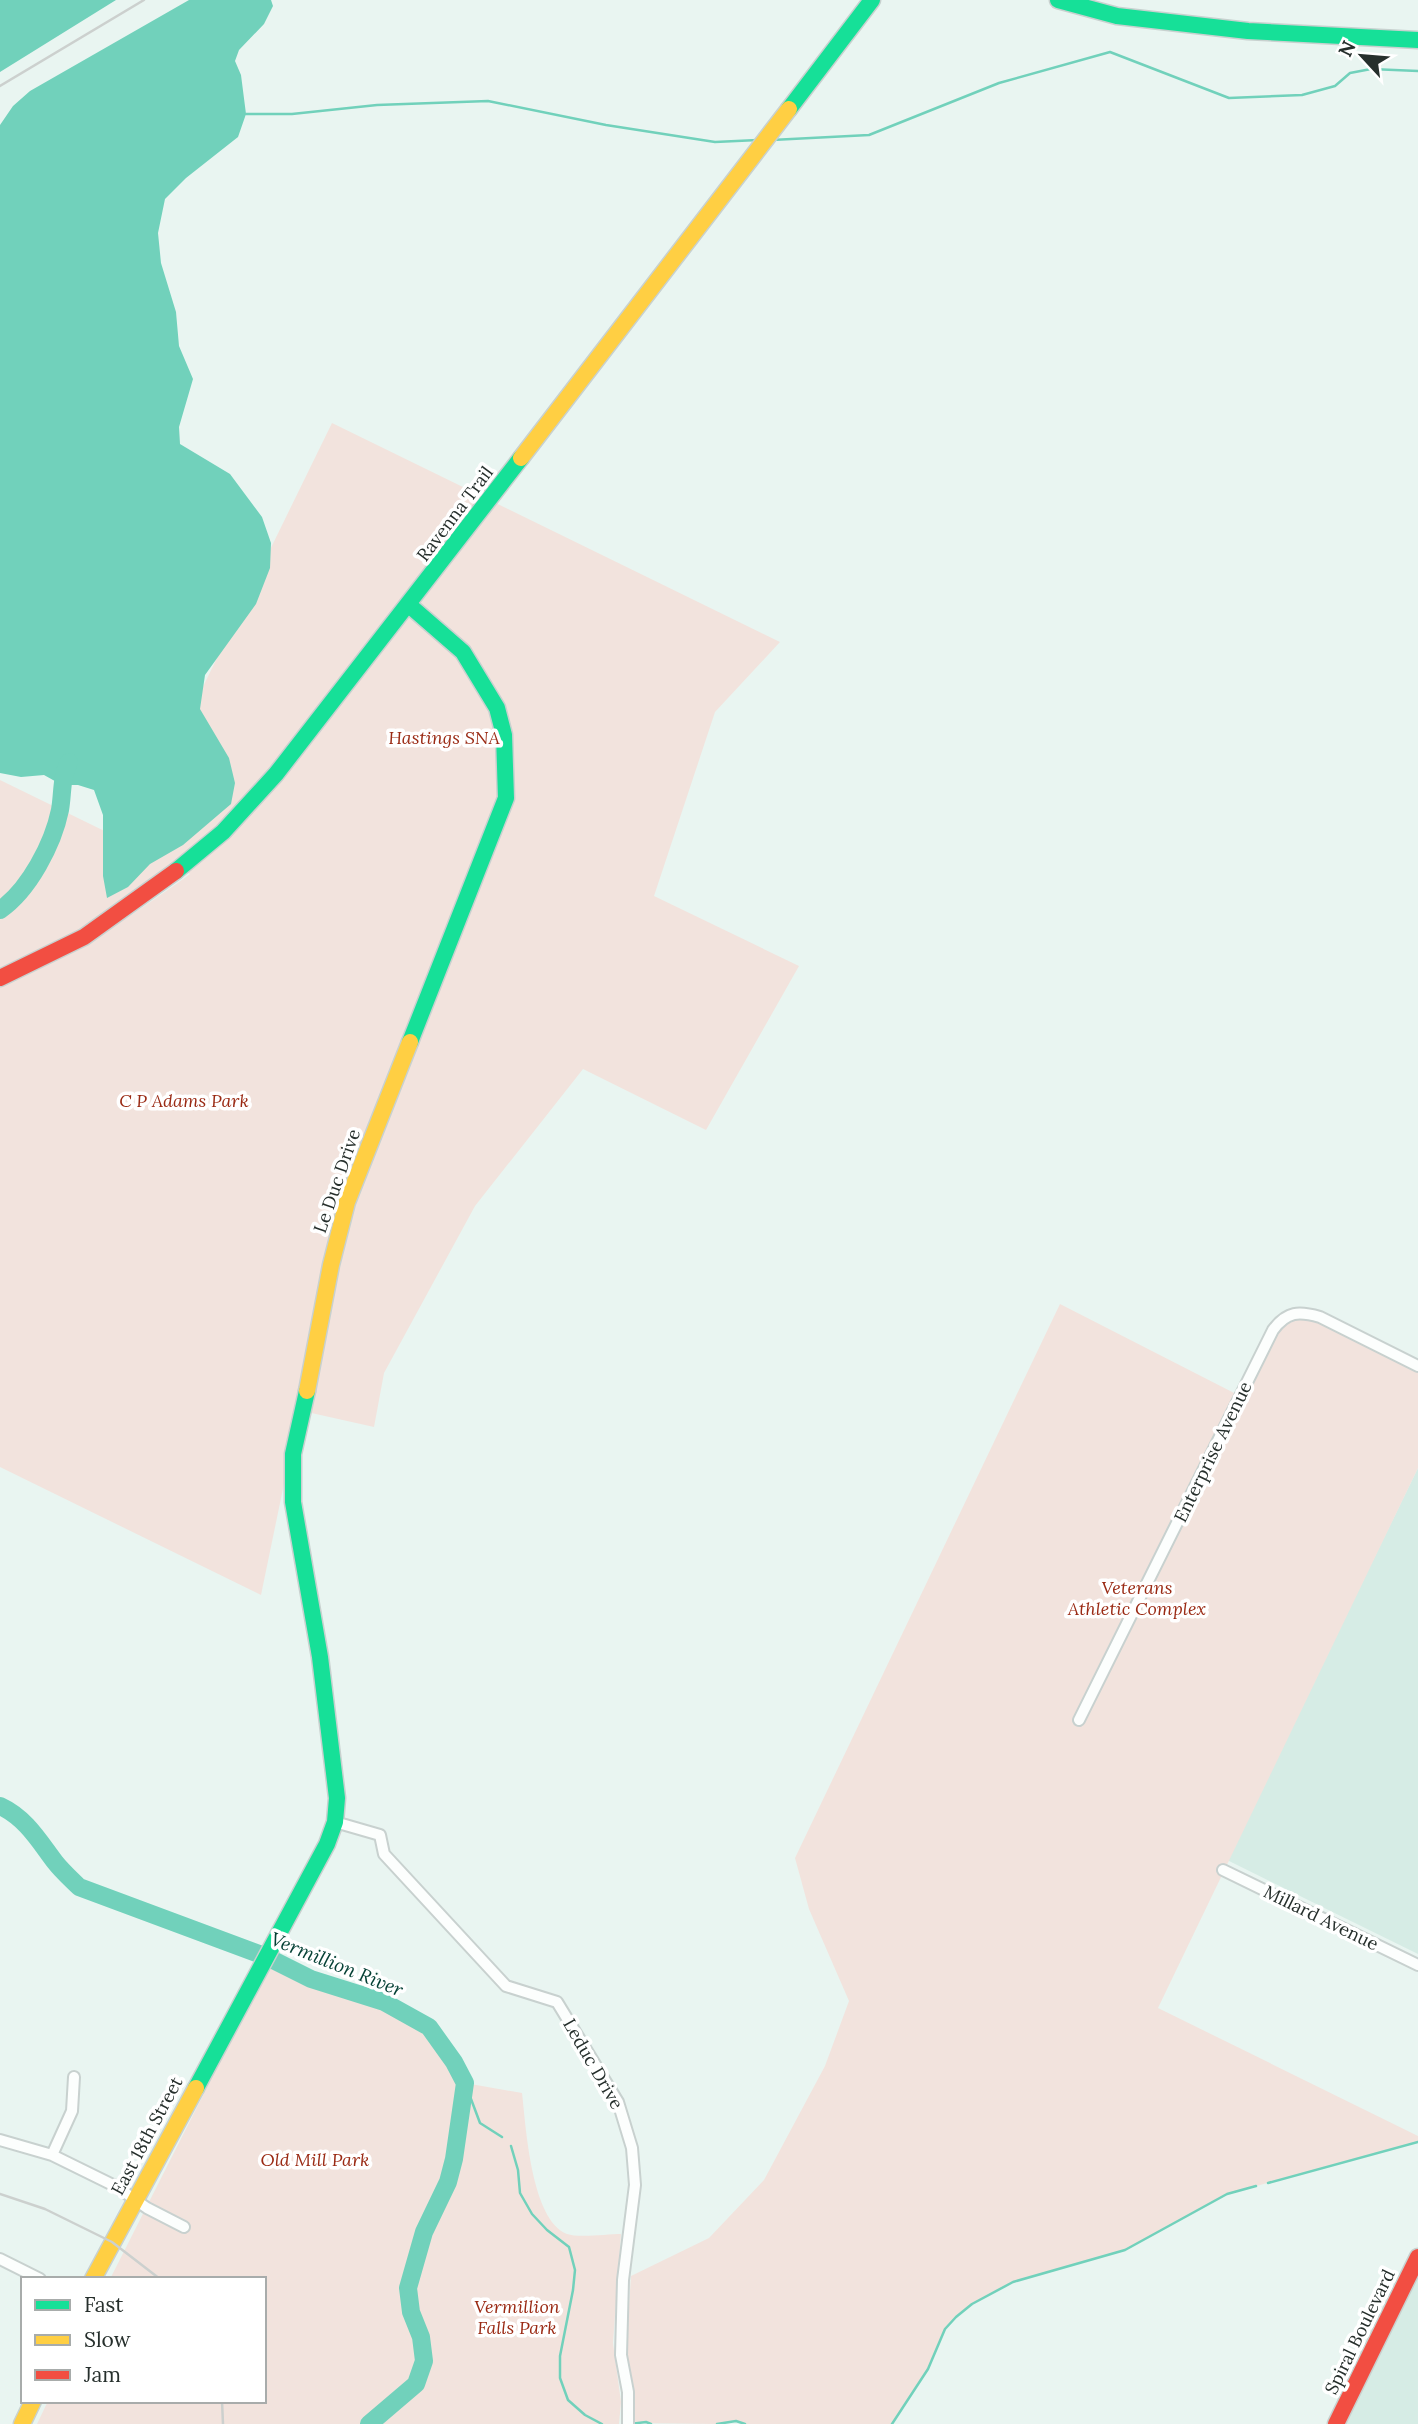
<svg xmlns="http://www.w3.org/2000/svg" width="1418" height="2424" font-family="Lora,serif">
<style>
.built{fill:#d6ece5}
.green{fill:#f2e3dd}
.water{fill:#71d1bb}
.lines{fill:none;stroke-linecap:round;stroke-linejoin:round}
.stream{stroke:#71d1bb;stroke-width:2.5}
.river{stroke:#71d1bb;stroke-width:18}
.street-casing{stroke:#c8d1cf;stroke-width:14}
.fast-casing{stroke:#c8d1cf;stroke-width:19}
.slow-casing{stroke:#c8d1cf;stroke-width:19}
.jam-casing{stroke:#c8d1cf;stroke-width:19}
.street{stroke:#fcfefd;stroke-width:10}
.fast{stroke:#16e098;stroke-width:16}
.slow{stroke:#ffcf43;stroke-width:16}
.jam{stroke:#f24e42;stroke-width:16}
.rail{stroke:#ccd0ce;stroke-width:2.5}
.labels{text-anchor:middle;stroke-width:7;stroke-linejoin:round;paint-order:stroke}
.street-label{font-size:18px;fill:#262f2c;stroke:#fff}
.park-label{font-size:18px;font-style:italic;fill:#9a2a14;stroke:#fff}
.water-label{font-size:19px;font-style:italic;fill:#033f33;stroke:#fff}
</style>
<rect width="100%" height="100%" fill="#e9f5f1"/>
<path class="built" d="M 1418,1468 L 1418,1954 L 1227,1860 Z
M 1418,2257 L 1418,2424 L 1336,2424 Z"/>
<path class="green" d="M 332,423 L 780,642 L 715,712 L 654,896 L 799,966 L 706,1130 L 583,1069 L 475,1206 L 384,1373 L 374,1427 L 307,1412 L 357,1162 L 292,1445 L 261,1595 L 0,1467 L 0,987 C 69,957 129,918 190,874 L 179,868 L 138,899 L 0,974 L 0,780 L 127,842 Z
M 1060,1304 L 1240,1396 L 1273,1330 L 1304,1313 L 1418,1366 L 1418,1468 L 1158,2008 L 1418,2136 L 1418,2142 L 1227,2194 L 1125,2250 L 1013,2282 L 972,2304 L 956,2317 L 945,2329 L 928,2369 L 892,2424 L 745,2424 L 735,2421 L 717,2424 L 635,2423 L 626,2351 L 631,2276 L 709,2238 L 764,2180 L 825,2066 L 849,2001 L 809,1909 L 795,1858 Z
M 272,1959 L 311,1979 L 384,2002 L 429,2027 L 454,2062 L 465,2083 L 522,2093 C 526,2127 531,2220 567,2234 C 578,2238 608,2234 621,2234 L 613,2343 L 621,2402 L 619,2424 L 37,2424 L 48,2401 L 264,2401 L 264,2279 L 110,2279 Z"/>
<path class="water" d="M 0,0 L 116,0 L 0,72 Z
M 189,0 L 271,0 L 273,6 L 264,24 L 239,50 L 235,61 L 241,75 L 246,114 L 238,137 L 186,178 L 165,199 L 158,233 L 161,263 L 176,312 L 179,346 L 193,379 L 179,427 L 180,444 L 230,474 L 262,517 L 271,543 L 270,568 L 256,604 L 205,675 L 200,709 L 229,758 L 235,783 L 231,804 L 183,845 L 150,864 L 128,887 L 107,898 L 103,876 L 103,815 L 94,790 L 78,785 L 62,785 L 44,775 L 21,777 L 0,773 L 0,125 L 13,106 L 30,91 Z"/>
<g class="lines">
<path class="stream" d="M 246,114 L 292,114 L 377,105 L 488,101 L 606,125 L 715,142 L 758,140
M 772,140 L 869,135 L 999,83 L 1110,52 L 1229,98 L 1302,95 L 1335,86 L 1350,73 L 1371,69 L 1418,71
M 465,2083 L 480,2123 L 502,2137
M 511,2146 L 518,2170 L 520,2193 L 532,2214 L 547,2230 L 569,2247 L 575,2270 L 573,2290 L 560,2356 L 560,2378 L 568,2400 L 585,2415 L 602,2424
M 1268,2183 L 1418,2142
M 630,2424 L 646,2422 L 651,2424
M 717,2424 L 736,2421 L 745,2424
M 892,2424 L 928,2369 L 945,2329 L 956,2317 L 972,2304 L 1013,2282 L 1125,2250 L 1227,2194 L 1256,2186"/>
<path class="river" d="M 0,910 C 29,890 53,844 60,810 C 63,793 61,777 69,762
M 0,1806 C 26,1818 39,1841 55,1862 C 62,1871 71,1879 79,1887 L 267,1957 L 311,1979 L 384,2002 L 429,2027 L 454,2062 L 465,2083 L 454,2159 L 448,2182 L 424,2232 L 408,2288 L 411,2312 L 421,2337 L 424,2361 L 416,2384 L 369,2424"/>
<defs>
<path id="street" d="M 1079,1720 L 1273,1330 C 1287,1311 1299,1311 1320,1317 L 1418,1366
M 335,1822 L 380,1835 L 384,1854 L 506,1986 L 557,2002 L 618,2102 L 632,2148 L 635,2185 L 623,2280 L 621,2355 L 628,2392 L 628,2424
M 1223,1870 L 1418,1965
M 0,2140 L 52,2155 L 117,2187 L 147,2208 L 184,2227
M 52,2155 L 72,2111 L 74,2077
M 0,2259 L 40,2279"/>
<path id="fast" d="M 1058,0 L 1117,16 L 1248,31 L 1418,40
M 789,109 L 872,0
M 409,605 L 463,652 L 497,708 L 504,735 L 506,798 L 410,1042
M 176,871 L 223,832 L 276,774 L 521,458
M 196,2088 L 327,1844 L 335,1822 L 337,1798 L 320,1657 L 293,1502 L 293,1454 L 307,1391"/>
<path id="slow" d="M 521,458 L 789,109
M 307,1391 L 331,1265 L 347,1202 L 410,1042
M 93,2279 L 196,2088
M 22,2424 L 33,2401"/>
<path id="jam" d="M 0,978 L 84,937 L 176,871
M 1336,2424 L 1418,2257"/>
</defs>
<use href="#street" class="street-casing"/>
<use href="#fast" class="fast-casing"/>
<use href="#slow" class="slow-casing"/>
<use href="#jam" class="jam-casing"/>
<use href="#street" class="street"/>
<use href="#fast" class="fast"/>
<use href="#slow" class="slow"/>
<use href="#jam" class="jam"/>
<path class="rail" d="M 0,86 L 144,0
M 0,2194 L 45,2209 L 112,2242 L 160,2279
M 222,2401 L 223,2424"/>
</g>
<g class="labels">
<g class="street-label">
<text transform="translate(455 514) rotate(-53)" y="6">Ravenna Trail</text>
<text transform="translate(337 1181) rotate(-71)" y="6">Le Duc Drive</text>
<text transform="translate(1213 1452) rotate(-64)" y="6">Enterprise Avenue</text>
<text transform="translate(1321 1918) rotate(26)" y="6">Millard Avenue</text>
<text transform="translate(593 2064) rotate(60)" y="6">Leduc Drive</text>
<text transform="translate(147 2136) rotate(-62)" y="6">East 18th Street</text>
<text transform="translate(1360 2332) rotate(-64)" y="6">Spiral Boulevard</text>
</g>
<g class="park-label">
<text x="444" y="744">Hastings SNA</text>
<text x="184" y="1107">C P Adams Park</text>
<text x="1137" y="1594">Veterans<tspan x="1137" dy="21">Athletic Complex</tspan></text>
<text x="315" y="2166">Old Mill Park</text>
<text x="517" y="2313">Vermillion<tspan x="517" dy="21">Falls Park</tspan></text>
</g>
<g class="water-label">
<text transform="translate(337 1964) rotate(22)" y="7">Vermillion River</text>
</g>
</g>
<rect x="21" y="2277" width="245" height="126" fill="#ffffff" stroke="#a8acab" stroke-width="2"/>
<rect x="35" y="2300" width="35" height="10" fill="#16e098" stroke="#a8acab" stroke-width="2"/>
<text x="84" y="2312" font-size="21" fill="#262f2c">Fast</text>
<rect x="35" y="2335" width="35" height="10" fill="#ffcf43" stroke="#a8acab" stroke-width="2"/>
<text x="84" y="2347" font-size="21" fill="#262f2c">Slow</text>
<rect x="35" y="2370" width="35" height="10" fill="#f24e42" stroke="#a8acab" stroke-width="2"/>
<text x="84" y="2382" font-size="21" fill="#262f2c">Jam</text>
<g transform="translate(1362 56) rotate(296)" stroke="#ffffff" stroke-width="5" paint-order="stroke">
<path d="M0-5L12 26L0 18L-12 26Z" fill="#262f2c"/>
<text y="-10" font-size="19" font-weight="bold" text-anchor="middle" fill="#262f2c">N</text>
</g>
</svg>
